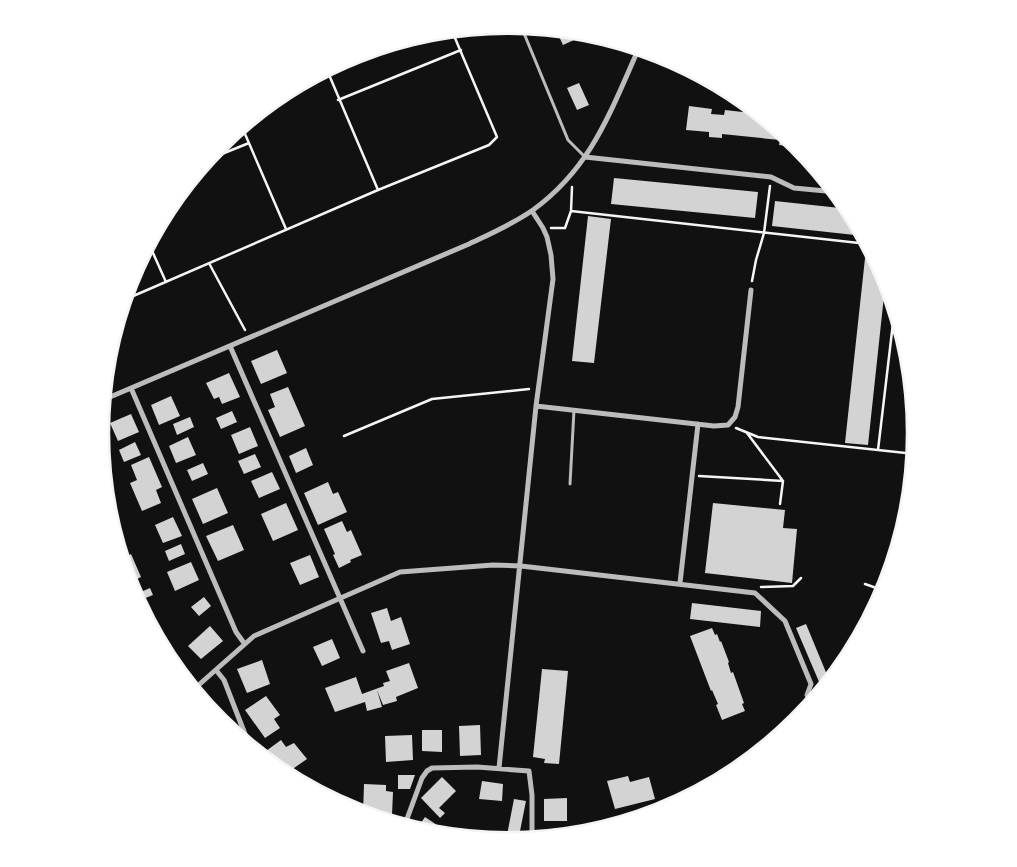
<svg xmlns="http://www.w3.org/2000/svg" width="1017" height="867" font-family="Jost,sans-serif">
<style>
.building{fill:#d3d3d3}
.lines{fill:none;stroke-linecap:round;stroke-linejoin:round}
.path{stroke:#f5f5f5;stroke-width:2.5}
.service{stroke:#bcbcbc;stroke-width:3}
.minor{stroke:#bcbcbc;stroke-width:5}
.rim{fill:none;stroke:#f5f5f5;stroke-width:2.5}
</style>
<rect width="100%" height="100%" fill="#111"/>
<path class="building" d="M 556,30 L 570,31 L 574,40 L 563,45 Z
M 579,83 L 589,105 L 577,110 L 567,88 Z
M 689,106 L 712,109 L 711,114 L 724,115 L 725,110 L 760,114 L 795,143 L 794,147 L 779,145 L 780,140 L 722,134 L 722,138 L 709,137 L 709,132 L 686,130 Z
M 614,178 L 758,192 L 755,218 L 611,204 Z
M 775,201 L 849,209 L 864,236 L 772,226 Z
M 588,216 L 611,219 L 594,363 L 572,361 Z
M 866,249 L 871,249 L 886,277 L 868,445 L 845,443 Z
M 277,350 L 287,373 L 261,384 L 251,361 Z
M 229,373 L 240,397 L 222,404 L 219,397 L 214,399 L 206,383 Z
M 288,387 L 305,426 L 280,437 L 268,410 L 275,407 L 270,394 Z
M 171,396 L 180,416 L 159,425 L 151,405 Z
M 232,411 L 237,422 L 221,429 L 216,418 Z
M 131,414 L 139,432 L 118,441 L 110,423 Z
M 190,417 L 194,427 L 177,435 L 173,424 Z
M 250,427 L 258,446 L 239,454 L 231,435 Z
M 188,437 L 196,455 L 176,463 L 169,446 Z
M 135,442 L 141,455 L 124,462 L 119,450 Z
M 306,448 L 313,465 L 296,473 L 289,456 Z
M 255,454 L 261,467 L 244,474 L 238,461 Z
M 149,457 L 162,487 L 156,490 L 161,503 L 142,511 L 130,483 L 137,480 L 131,465 Z
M 203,463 L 208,474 L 192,481 L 187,470 Z
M 272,472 L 280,489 L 259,498 L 251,481 Z
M 328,482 L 333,494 L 338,492 L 347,512 L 318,525 L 304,493 Z
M 217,488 L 228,513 L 203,524 L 192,499 Z
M 286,503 L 298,530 L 273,541 L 261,514 Z
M 713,503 L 785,510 L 783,528 L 797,529 L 792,583 L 705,573 Z
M 173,517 L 182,536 L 163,543 L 155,525 Z
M 342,521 L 347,532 L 351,530 L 362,555 L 350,560 L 351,562 L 339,568 L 333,555 L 335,554 L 324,529 Z
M 233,525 L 244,550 L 218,561 L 206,536 Z
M 181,544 L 185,554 L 169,561 L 165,551 Z
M 131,554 L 141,577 L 129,583 L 122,559 Z
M 310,555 L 319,577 L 300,585 L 290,563 Z
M 191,562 L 199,580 L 175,591 L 167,572 Z
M 150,588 L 153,595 L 143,599 L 149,612 L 144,614 L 134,595 Z
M 204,597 L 211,606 L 199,616 L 191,607 Z
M 692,603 L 761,611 L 760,627 L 690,619 Z
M 387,608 L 391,621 L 401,617 L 410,644 L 392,650 L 389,641 L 381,643 L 371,613 Z
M 806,624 L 830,682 L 823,691 L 796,628 Z
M 210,626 L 223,641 L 201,659 L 188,646 Z
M 712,628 L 715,635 L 717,634 L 720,642 L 721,641 L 729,662 L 728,663 L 731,673 L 733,672 L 744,703 L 742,704 L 745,711 L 722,720 L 716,705 L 718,704 L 712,690 L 711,691 L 690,636 Z
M 332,639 L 340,658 L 322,666 L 313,647 Z
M 262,660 L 270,684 L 247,693 L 237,669 Z
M 409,663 L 418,688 L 396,697 L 397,701 L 383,705 L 377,690 L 382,707 L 367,711 L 365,702 L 335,712 L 325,688 L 356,677 L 362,694 L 384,686 L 383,683 L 390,681 L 386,671 Z
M 542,669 L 568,671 L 559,764 L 544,763 L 545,759 L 533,757 Z
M 266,696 L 280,715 L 274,719 L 280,728 L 265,738 L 245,710 Z
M 480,725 L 481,755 L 460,756 L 459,726 Z
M 422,730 L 442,730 L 442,752 L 422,751 Z
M 412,735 L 413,760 L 386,762 L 385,736 Z
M 281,740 L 286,747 L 294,743 L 307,759 L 284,775 L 280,772 L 266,751 Z
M 768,742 L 769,745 L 756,756 L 753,747 Z
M 398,775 L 415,775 L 410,789 L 398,789 Z
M 628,776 L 630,782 L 649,777 L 655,799 L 615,809 L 607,781 Z
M 442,777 L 456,791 L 439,808 L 445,813 L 440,818 L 421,798 Z
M 482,781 L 503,784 L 502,801 L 479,799 Z
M 364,784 L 386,785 L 386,791 L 393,792 L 392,815 L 363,814 Z
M 567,798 L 567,821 L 544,821 L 544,799 Z
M 514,799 L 526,801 L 518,841 L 511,842 L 503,840 L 504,834 L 507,835 Z
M 425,817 L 446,831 L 443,836 L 429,834 L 416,830 Z"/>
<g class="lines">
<path class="path" d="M 327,70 L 378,190
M 338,100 L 461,50
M 242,127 L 286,229
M 207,160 L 249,143
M 572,187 L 571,211 L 868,244
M 551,228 L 565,228 L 571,211
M 149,244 L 166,282
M 210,265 L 245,330
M 752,281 L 756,260 L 764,233 L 770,186
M 124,300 L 378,190 L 489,145 L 497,137 L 452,31
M 736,428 L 758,437 L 915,454
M 747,433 L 783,481 L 780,504
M 344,436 L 432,399 L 529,389
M 878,450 L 895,306
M 699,476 L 783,481
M 865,584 L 885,591
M 761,587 L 793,586 L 801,578"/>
<path class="service" d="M 521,26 L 568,140 L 585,157
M 570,484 L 574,410"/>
<path class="minor" d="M 585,157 L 771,177 L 794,188 L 836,192
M 230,346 L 363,651
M 131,388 L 236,632 L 244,643
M 103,400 L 469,244 C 490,234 513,224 533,210 C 592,167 610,112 639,48
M 536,406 L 714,426 L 728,425 L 735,417 L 738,407 L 751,290
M 680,583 L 698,424
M 216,670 L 224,680 L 250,747
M 193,690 L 254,636 L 400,572 L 493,565 L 521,566 L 755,593 L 785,621 L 811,684 L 807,695 L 812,705
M 499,768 L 536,406 L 553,279 L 551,255 L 547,237 L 543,228 L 532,211
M 404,827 L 422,778 L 427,771 L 432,768 L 477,767 L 529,771 L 532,795 L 532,840"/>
</g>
<path d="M0 0H1017V867H0ZM109 433a399 399 0 1 1 798 0a399 399 0 1 1-798 0Z" fill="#fff" fill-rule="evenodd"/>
<path class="rim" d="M109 433a399 399 0 1 1 798 0a399 399 0 1 1-798 0Z"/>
</svg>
